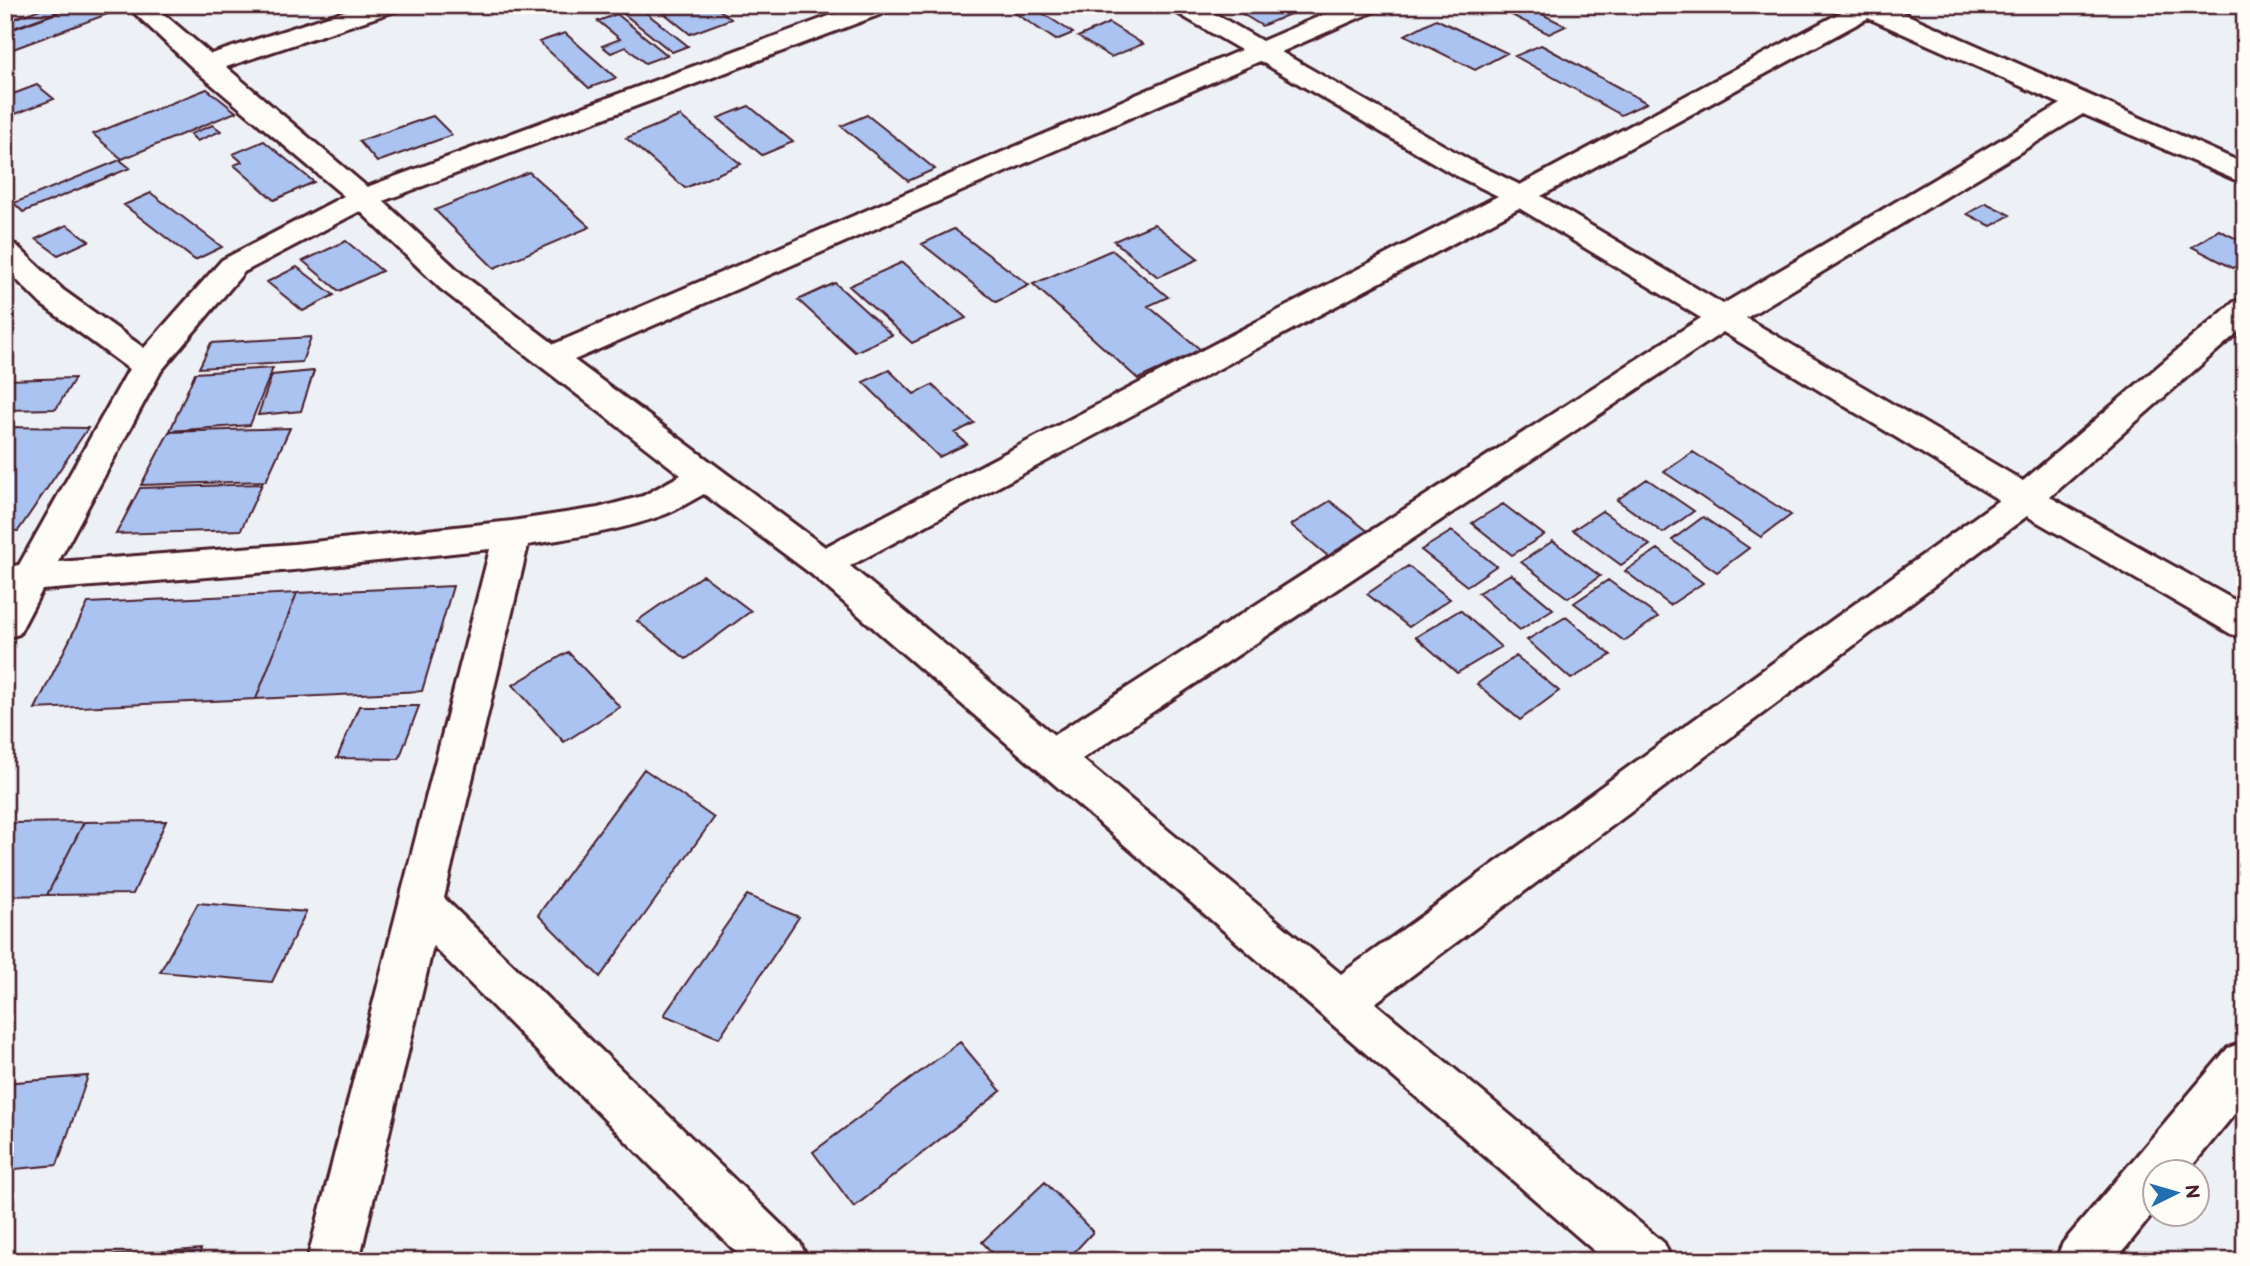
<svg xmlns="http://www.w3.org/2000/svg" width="2250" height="1266" font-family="'Balsamiq Sans',sans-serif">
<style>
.building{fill:#abc3f1;stroke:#4a1f2b;stroke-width:2}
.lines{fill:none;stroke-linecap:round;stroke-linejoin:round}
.minor-casing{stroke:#4a1f2b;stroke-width:6}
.minor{fill:#fdfcf7;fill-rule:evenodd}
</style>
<rect width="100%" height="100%" fill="#edf1f6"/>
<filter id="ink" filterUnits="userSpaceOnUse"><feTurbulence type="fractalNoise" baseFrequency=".0143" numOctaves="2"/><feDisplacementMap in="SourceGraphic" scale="14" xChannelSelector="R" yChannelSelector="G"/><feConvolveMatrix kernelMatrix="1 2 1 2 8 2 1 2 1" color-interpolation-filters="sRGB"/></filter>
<g filter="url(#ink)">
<path class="building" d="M 51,5 L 77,5 L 5,31 L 5,22 Z
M 78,5 L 104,5 L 113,12 L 5,52 L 5,32 Z
M 654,5 L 713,5 L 731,19 L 690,34 Z
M 1003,5 L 1030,5 L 1073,33 L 1056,40 Z
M 1228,5 L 1311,5 L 1262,26 Z
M 1500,5 L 1524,5 L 1566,26 L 1549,34 L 1496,7 Z
M 640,8 L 688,46 L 672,52 L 624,14 Z
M 617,14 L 667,55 L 645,63 L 626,47 L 611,53 L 602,46 L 620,39 L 598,21 Z
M 1436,19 L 1507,53 L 1475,70 L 1405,35 Z
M 1109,23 L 1143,44 L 1111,57 L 1078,37 Z
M 565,33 L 616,78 L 589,88 L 539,42 Z
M 1541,45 L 1647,103 L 1621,115 L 1515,56 Z
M 37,85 L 54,99 L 5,118 L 5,97 Z
M 207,89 L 236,112 L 122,159 L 93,134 Z
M 749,106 L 793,142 L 762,155 L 718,118 Z
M 867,115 L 935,169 L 908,181 L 841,126 Z
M 433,116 L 452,135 L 377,162 L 359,141 Z
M 680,116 L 741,164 L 685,188 L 626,138 Z
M 213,125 L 221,131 L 197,141 L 190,134 Z
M 264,141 L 314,182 L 274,200 L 234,165 L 242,162 L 233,154 Z
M 120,160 L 130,168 L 23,212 L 14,203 Z
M 529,172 L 590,227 L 494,268 L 435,210 Z
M 151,193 L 222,247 L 195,260 L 124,205 Z
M 1986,203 L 2010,215 L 1991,226 L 1967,214 Z
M 1154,224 L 1199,259 L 1158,277 L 1114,241 Z
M 67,225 L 89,241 L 58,255 L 36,239 Z
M 954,229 L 1029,285 L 996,302 L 922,244 Z
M 2219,230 L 2245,243 L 2245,261 L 2233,268 L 2192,247 Z
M 346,241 L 382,271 L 339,291 L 303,261 Z
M 1112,250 L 1168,297 L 1148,306 L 1201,350 L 1138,379 L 1033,284 Z
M 903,262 L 966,318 L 912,343 L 849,286 Z
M 297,267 L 334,295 L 303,311 L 267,282 Z
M 835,283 L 892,335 L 855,352 L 798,300 Z
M 311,337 L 302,362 L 199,368 L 211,343 Z
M 273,368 L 250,425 L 170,431 L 195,373 Z
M 889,370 L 914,394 L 932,385 L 974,423 L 955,433 L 967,444 L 939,457 L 863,382 Z
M 314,371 L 301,411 L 258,415 L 272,375 Z
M 75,378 L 56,409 L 5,410 L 5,380 Z
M 5,427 L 88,428 L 18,531 L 5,530 Z
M 290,428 L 266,481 L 141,485 L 169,432 Z
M 1693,452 L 1791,515 L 1761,537 L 1664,472 Z
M 1647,479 L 1694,511 L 1663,533 L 1617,500 Z
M 262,484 L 241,530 L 116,534 L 140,488 Z
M 1330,501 L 1375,537 L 1335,562 L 1291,525 Z
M 1503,504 L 1544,535 L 1512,555 L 1472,523 Z
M 1602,511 L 1650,545 L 1621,565 L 1573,530 Z
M 1703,517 L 1749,548 L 1717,572 L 1672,540 Z
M 1452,531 L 1496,566 L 1467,586 L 1421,550 Z
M 1553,541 L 1600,576 L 1568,598 L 1521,562 Z
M 1658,549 L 1703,583 L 1670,605 L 1625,571 Z
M 1408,566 L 1450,599 L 1409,627 L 1367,594 Z
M 1511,574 L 1553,609 L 1520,630 L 1478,593 Z
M 703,575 L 751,611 L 686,659 L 637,621 Z
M 1608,580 L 1658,617 L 1624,641 L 1574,603 Z
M 453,586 L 422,691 L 256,699 L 297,593 Z
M 297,593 L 256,699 L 35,709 L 88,603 Z
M 1460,610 L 1501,647 L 1457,673 L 1416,637 Z
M 1566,617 L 1611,655 L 1571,679 L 1527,640 Z
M 568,652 L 620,707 L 564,742 L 513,685 Z
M 1516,656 L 1559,691 L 1520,720 L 1477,684 Z
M 359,706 L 419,706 L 399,759 L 337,758 Z
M 644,769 L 714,818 L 600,977 L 538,915 Z
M 166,821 L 133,894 L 47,895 L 84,822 Z
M 84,822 L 47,895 L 5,896 L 5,834 L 11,823 Z
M 747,895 L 799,917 L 719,1038 L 664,1015 Z
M 198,903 L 306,912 L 272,982 L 160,972 Z
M 960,1042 L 1001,1091 L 854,1207 L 813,1152 Z
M 88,1076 L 57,1165 L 5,1170 L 5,1083 Z
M 1045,1182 L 1093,1232 L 1066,1261 L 1000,1261 L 982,1242 Z
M 201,1249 L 198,1261 L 48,1261 L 48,1260 Z"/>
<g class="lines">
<defs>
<path id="minor" d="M 126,5 L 153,5 L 211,54 L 363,5 L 401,5 L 398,10 L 226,67 L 367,187 L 859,5 L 895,5 L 892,10 L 383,201 L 463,275 L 554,344 L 1241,50 L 1172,10 L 1169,5 L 1200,5 L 1262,41 L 1346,5 L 1380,5 L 1377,10 L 1281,52 L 1471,161 L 1520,185 L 1849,8 L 1848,5 L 1885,5 L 2245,164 L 2245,184 L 2083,114 L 1746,318 L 2023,481 L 2234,302 L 2245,299 L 2245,326 L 2050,497 L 2245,606 L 2245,638 L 2231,634 L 2027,516 L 1375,1003 L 1664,1243 L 1672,1261 L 1606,1261 L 810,573 L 704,494 C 692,500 679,509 666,514 C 621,531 574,537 528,545 L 444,898 L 800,1243 L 808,1261 L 745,1261 L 433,946 L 359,1261 L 307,1261 L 490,549 L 294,570 L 42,590 L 19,634 L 5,638 L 5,567 L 19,565 L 129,369 L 41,304 L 5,268 L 5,242 L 16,245 L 63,290 L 144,348 L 222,260 L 344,196 L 196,71 ZM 1868,18 L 2061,104 L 1723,304 L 1541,196 ZM 1260,61 L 1451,173 L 1498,196 L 825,547 L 574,360 ZM 1519,208 L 1701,318 L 1054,735 L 850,566 ZM 360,211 L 441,289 L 681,475 L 643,496 L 598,508 L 512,521 L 294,544 L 58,562 L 161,371 L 244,272 ZM 1723,332 L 1999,500 L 1341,974 L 1082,759 Z
M 2245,1042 L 2245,1101 L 2187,1172 L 2156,1172 L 2156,1210 L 2115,1261 L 2055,1261 L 2063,1243 L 2228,1048 Z"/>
</defs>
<use href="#minor" class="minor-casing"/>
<use href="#minor" class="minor"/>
</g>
</g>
<rect width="2250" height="1266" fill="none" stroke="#fdfcf7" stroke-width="28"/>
<rect x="14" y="14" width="2222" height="1238" fill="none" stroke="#4a1f2b" stroke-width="2.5" filter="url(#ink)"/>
<g transform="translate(2176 1193) rotate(85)"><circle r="33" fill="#fdfcf7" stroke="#b5a4a5" stroke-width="2"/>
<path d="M0-5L12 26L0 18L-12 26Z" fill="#1f6fb2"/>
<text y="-10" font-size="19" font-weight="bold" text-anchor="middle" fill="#4a1f2b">N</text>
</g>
</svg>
